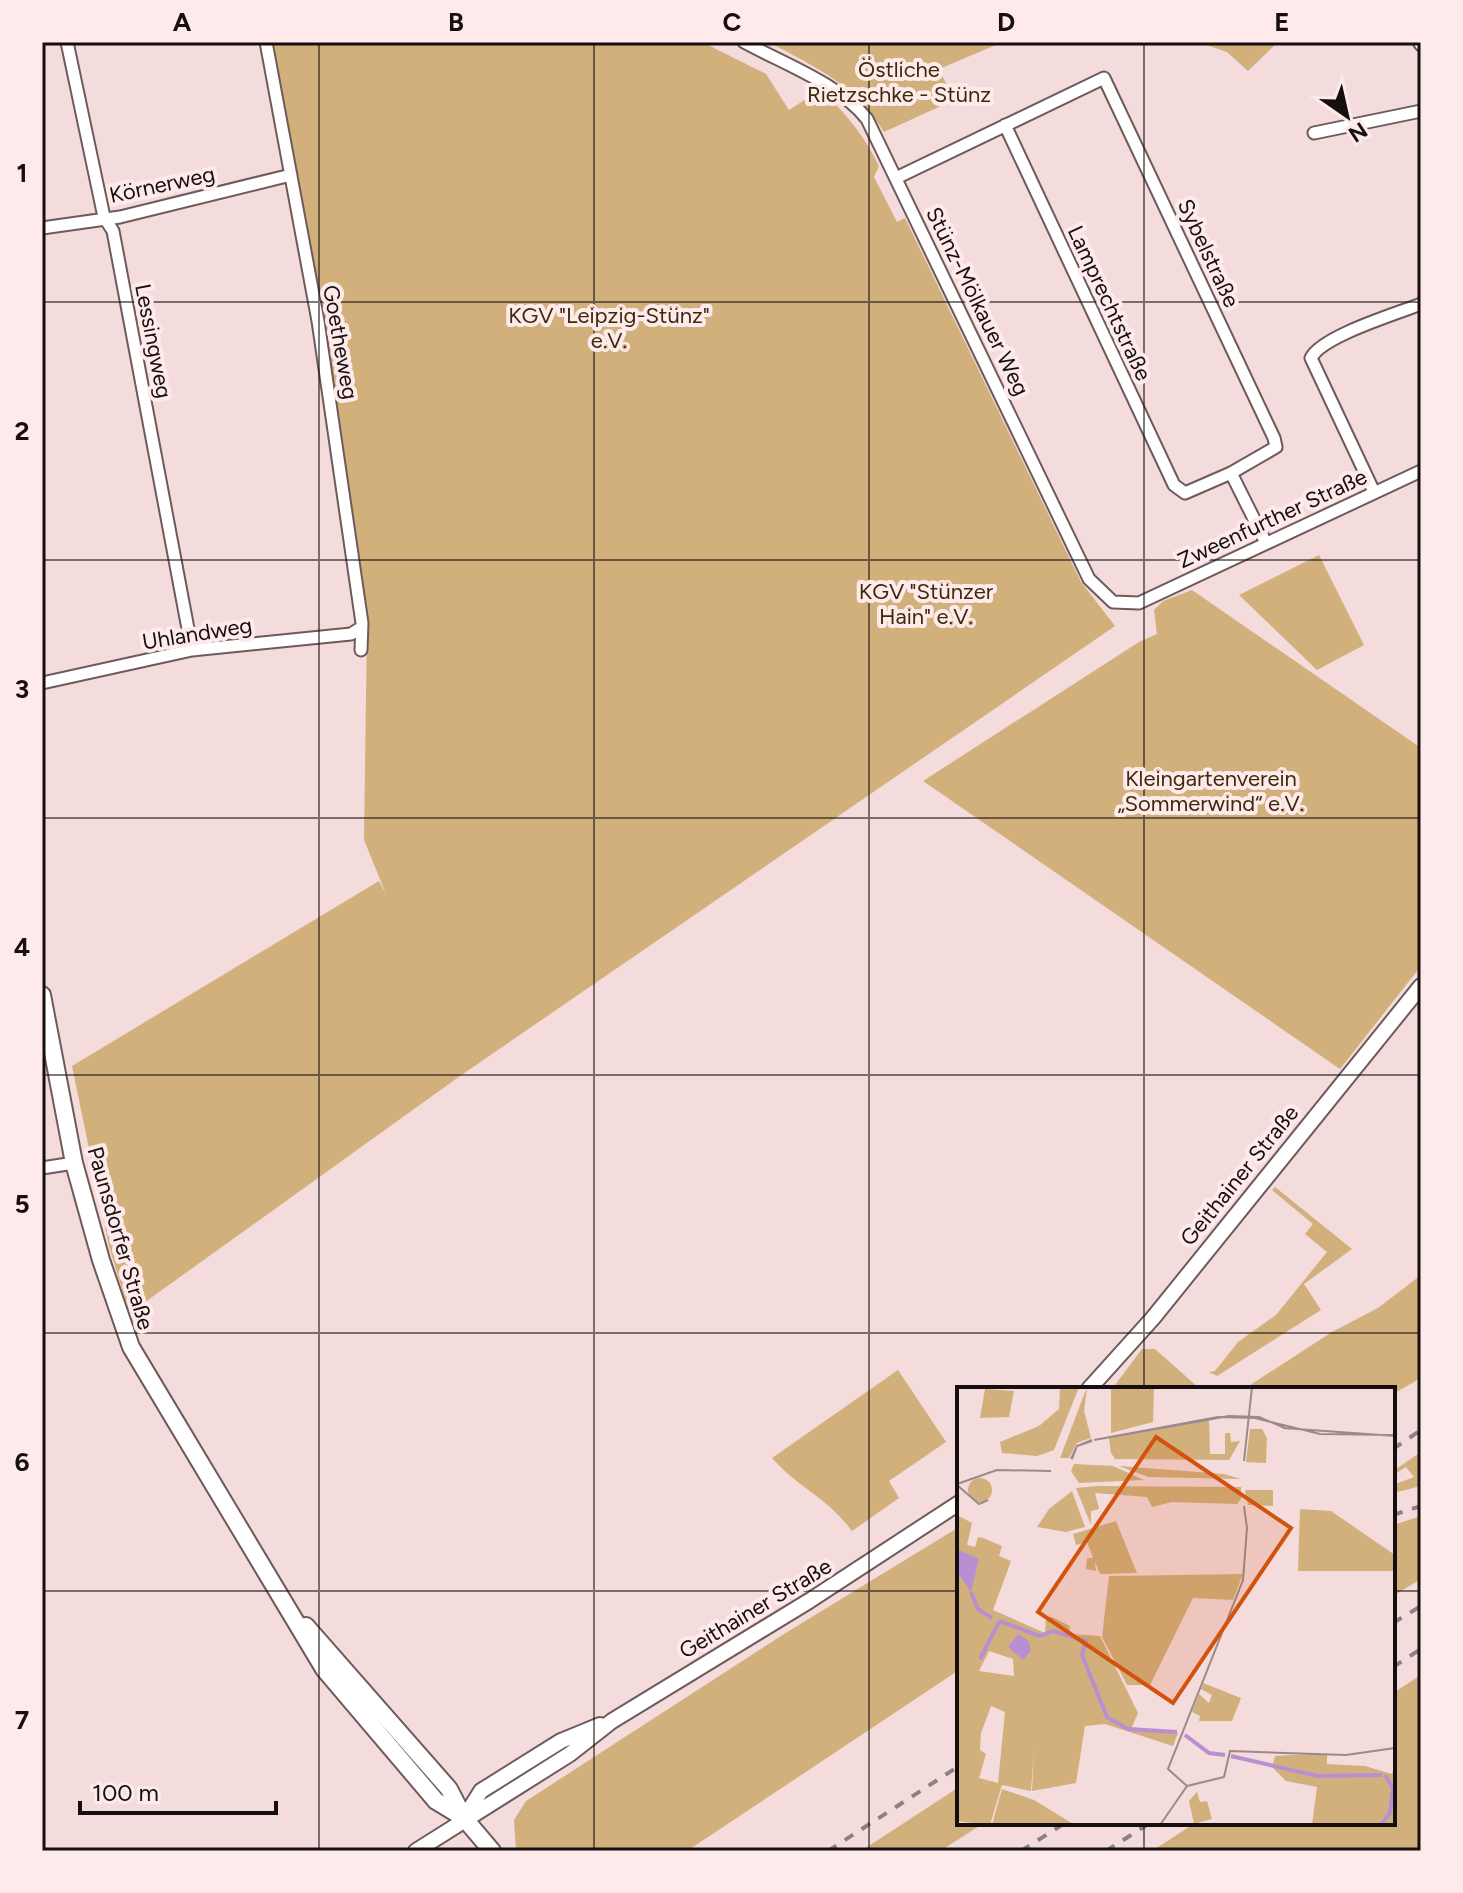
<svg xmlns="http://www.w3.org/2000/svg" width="1463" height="1893" font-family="Figtree,sans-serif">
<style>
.green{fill:#d1b07c}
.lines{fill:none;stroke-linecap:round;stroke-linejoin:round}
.minor-casing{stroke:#6f5a5b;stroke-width:15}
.tertiary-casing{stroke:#6f5a5b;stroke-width:18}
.secondary-casing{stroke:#6f5a5b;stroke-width:20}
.minor{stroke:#fff;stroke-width:11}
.tertiary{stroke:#fff;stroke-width:14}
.secondary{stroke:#fff;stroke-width:16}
.rail{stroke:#907f80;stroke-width:4;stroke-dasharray:10 10;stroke-linecap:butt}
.grid{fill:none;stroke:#170f0f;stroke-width:2;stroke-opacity:0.55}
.labels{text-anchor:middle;stroke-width:8;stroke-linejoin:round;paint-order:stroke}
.park-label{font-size:22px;fill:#3c2a0a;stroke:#feeaeb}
.street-label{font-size:22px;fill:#170f0f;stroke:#feeaeb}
.inset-river{fill:none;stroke:#b890d1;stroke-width:4}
.inset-road{fill:none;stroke:#9c898a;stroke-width:2}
.view{fill:#d3520c;fill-opacity:0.15;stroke:#d3520c;stroke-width:4}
.inset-edge{fill:none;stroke:#170f0f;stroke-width:4}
.neatline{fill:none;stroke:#170f0f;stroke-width:3}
.grid-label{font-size:26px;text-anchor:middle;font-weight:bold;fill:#170f0f}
</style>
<rect width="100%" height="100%" fill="#f4dbdc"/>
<path class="green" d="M 272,42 L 702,42 L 766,74 L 789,110 L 820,90 C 846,113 863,134 879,166 L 874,177 L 897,222 L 905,218 L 1081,582 L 1115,626 L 460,1076 L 141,1305 L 128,1309 L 109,1246 L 72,1066 L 379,881 L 386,894 L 364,840 L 367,625 L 320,325 L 325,321 Z
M 769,42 L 1003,42 L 939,69 L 954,100 L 884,132 C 853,83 818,69 769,42 Z
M 1198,42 L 1278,42 L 1248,71 L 1227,52 Z
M 1319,555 L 1364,645 L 1317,670 L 1239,595 Z
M 1192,590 L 1421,748 L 1421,966 L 1340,1069 L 923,781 L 1139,642 L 1157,634 L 1154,610 L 1163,601 Z
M 1275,1187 L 1352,1249 L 1304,1284 L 1321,1310 L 1217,1376 L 1209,1372 L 1215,1371 L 1238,1342 L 1276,1315 L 1327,1252 L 1305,1234 L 1313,1224 L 1272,1190 Z
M 1421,1275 L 1421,1378 L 1393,1394 L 1393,1389 L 1244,1389 L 1332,1332 L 1378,1308 Z
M 1142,1349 L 1155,1349 L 1200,1389 L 1112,1389 Z
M 898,1370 L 946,1442 L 889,1481 L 899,1498 L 852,1531 C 826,1496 798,1488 772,1458 Z
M 1421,1452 L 1421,1486 L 1393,1493 L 1393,1485 L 1414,1477 L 1406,1467 L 1393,1475 L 1393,1471 Z
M 1421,1516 L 1421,1579 L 1393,1596 L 1393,1525 Z
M 959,1527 L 959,1670 L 687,1851 L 516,1851 L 514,1820 L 526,1801 L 784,1634 Z
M 1421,1675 L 1421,1851 L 1152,1851 L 1195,1823 L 1393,1823 L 1393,1693 Z
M 959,1787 L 959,1823 L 984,1823 L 940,1851 L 861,1851 Z"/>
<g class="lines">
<defs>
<path id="minor" d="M 67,42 L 104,217 L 113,231 L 192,650
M 266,42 L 318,321 L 362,623 L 361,650
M 744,42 C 784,64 838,83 867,119 L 1089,579 L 1113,602 L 1139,603 L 1421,471
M 1419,42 L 1421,45
M 1005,125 L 1174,485 L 1185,493 L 1231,473
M 1314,133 L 1421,111
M 896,178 L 1104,78 L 1274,438 L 1276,447 L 1231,473 L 1265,541
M 42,228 L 120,217 L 291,175
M 1374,492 L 1311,358 C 1322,336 1396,314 1421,304
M 42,683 L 192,650 L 351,634 L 359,629
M 42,1168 L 74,1163"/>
<path id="tertiary" d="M 1089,1389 L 1153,1318 L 1421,986
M 464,1818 L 481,1791 L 561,1741 L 600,1725
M 416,1851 L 570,1754 L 612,1721 L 809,1601 L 959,1503"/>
<path id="secondary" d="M 42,995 L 74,1163 L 101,1260 L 131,1347 L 324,1669 L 436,1801 L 464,1818
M 306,1626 L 449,1789 L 464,1818 L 492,1851"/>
</defs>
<use href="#minor" class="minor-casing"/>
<use href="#tertiary" class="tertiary-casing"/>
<use href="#secondary" class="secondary-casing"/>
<use href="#minor" class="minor"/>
<use href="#tertiary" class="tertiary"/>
<use href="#secondary" class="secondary"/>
<path class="rail" d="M 1393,1449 L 1421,1430
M 1393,1515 L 1421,1506
M 1393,1623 L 1421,1606
M 1393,1667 L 1421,1649
M 828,1851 L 959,1766
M 1021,1851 L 1065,1823
M 1106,1851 L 1150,1823"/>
</g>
<path class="grid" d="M 319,42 L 319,1851M 594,42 L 594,1851M 869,42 L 869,1851M 1144,42 L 1144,1389M 42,302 L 1421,302M 42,560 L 1421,560M 42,818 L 1421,818M 42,1075 L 1421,1075M 42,1333 L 1421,1333M 42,1591 L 959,1591M 1393,1591 L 1421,1591M 1144,1823 L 1144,1851"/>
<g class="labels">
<g class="park-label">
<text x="899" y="77">Östliche<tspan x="899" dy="25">Rietzschke - Stünz</tspan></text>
<text x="609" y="323">KGV "Leipzig-Stünz"<tspan x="609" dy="25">e.V.</tspan></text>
<text x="926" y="599">KGV "Stünzer<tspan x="926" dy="25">Hain" e.V.</tspan></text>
<text x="1211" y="786">Kleingartenverein<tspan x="1211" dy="25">„Sommerwind“ e.V.</tspan></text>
</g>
<g class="street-label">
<text transform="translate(162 184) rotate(-12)" y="8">Körnerweg</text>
<text transform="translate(1209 253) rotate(65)" y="8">Sybelstraße</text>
<text transform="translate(978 301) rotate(64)" y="8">Stünz-Mölkauer Weg</text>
<text transform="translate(1110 303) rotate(65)" y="8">Lamprechtstraße</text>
<text transform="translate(154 341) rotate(79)" y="8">Lessingweg</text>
<text transform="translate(341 342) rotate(80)" y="8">Goetheweg</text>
<text transform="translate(1272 518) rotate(-25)" y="8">Zweenfurther Straße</text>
<text transform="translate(197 633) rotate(-9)" y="8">Uhlandweg</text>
<text transform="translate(1239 1175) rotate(-51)" y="8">Geithainer Straße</text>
<text transform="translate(121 1238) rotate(74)" y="8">Paunsdorfer Straße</text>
<text transform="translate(755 1608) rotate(-31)" y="8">Geithainer Straße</text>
</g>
</g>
<g transform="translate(957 1387)">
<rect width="438" height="438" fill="#f4dbdc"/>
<path d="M 122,0 L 97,63 L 80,69 L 45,66 L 43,55 L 82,39 L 102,22 L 103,2 ZM 130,0 L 127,24 L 134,51 L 120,56 L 112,71 L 103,71 ZM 154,0 L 197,0 L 196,35 L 154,46 ZM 28,2 L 57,4 L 52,30 L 23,31 ZM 252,33 L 253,67 L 268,67 L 268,46 L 273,46 L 274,55 L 283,54 L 272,73 L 158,72 L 154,66 L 152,51 ZM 293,42 L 305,42 L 310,51 L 309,76 L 289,75 ZM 117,77 L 156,79 L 187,93 L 122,96 L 114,84 ZM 162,79 L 267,87 L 284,92 L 191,90 ZM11 103a12 12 0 1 1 24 0a12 12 0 1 1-24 0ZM 140,99 L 284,100 L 284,112 L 280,117 L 215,115 L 195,120 L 190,110 L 138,106 L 142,122 L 134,124 L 134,138 L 119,101 ZM 288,103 L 316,103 L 316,119 L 291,118 ZM 115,104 L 128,140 L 109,145 L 80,140 L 92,122 ZM 343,122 L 374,124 L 438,168 L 438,184 L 341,184 ZM 0,128 L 15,136 L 10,158 L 18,160 L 21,150 L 26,151 L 45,159 L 42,169 L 54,174 L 36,223 L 88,246 L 89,230 L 95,230 L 113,239 L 112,247 L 143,249 L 181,326 L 174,342 L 221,346 L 216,359 L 148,337 L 128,339 L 119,396 L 75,404 L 77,362 L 74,404 L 45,398 L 33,438 L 0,434 ZM 32,264 L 56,272 L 57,289 L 22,284 ZM 34,319 L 48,325 L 41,396 L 22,391 L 29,367 L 23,363 L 24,346 ZM 159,134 L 180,186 L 143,187 L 138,175 L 139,184 L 129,182 L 130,171 L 136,171 L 130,155 L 119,158 L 116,147 ZM 286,187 L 276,213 L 236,211 L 193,298 L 170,298 L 145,250 L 152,189 ZM 246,296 L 284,311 L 275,334 L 242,334 L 243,329 L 235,325 L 242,307 L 252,316 L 255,308 L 244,302 ZM 352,367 L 370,368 L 370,377 L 408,379 L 435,387 L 438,378 L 438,438 L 355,438 L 360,400 L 329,394 L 315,380 L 318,369 ZM 45,402 L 77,413 L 118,438 L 35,438 ZM 240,405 L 243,415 L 250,414 L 255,432 L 237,437 L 232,414 Z" fill="#d1b07c" fill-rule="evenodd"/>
<path d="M 0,162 L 22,172 L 14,205 L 0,185 ZM 61,247 L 71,253 L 74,264 L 66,273 L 51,260 Z" fill="#b890d1"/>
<path class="inset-river" d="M 14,205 L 21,222 L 35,231M 42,234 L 83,249 L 96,244 L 129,254 L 125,268 L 150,330 L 171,342 L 220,345M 23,272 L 42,235M 228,348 L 252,366 L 268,368M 274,369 L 360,389 L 425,388M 424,438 L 433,426 L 436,401 L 428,388"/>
<path class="inset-road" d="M 326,41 L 438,49M 137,53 L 272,29 L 302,30 L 328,41M 137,53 L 261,30 L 298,31 L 363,47 L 438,48M 114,72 L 120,59 L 135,53M 115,72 L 120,59 L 135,54M 287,74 L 295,0M 0,97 L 40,83 L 94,84M 0,97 L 40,83 L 94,84M 0,98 L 22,117 L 31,113M 230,399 L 211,382 L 286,193 L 290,141 L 287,119M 230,399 L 267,390 L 273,364 L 389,368 L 438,361M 203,438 L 230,399"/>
<path class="view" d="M 199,50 L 334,141 L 216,316 L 81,225 Z"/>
<rect width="438" height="438" class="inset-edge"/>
</g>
<rect width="1463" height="1893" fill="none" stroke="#feeaeb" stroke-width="88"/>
<g transform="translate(1347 116) rotate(146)" stroke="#feeaeb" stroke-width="6" paint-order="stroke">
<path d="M0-6L14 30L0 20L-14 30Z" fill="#170f0f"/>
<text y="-12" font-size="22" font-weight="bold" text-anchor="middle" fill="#170f0f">N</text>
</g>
<path d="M80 1801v12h196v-12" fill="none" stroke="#170f0f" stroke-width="4"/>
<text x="92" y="1801" font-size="24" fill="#170f0f" stroke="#feeaeb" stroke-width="6" paint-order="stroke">100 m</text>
<rect x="44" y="44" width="1375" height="1805" class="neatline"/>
<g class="grid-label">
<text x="182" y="31">A</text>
<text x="456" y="31">B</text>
<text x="732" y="31">C</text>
<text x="1006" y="31">D</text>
<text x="1282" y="31">E</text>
<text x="22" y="182">1</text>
<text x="22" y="440">2</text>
<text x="22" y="698">3</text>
<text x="22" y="956">4</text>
<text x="22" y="1213">5</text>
<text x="22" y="1471">6</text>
<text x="22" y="1729">7</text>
</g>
</svg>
